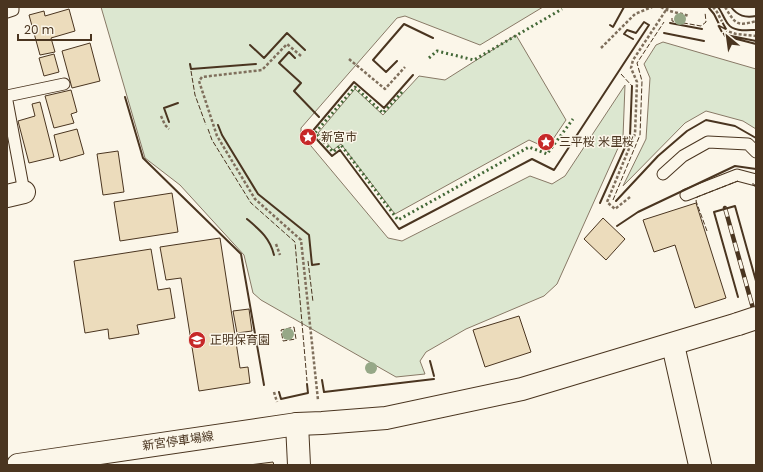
<svg xmlns="http://www.w3.org/2000/svg" width="763" height="472" font-family="Poppins,'Noto Sans JP',sans-serif">
<style>
.green{fill:#dce7d0;stroke:#887966}
.building{fill:#ecdcbc;stroke:#4a3520}
.lines{fill:none;stroke-linecap:round;stroke-linejoin:round}
.lane-casing{stroke:#4a3520;stroke-width:13}
.street-casing{stroke:#4a3520;stroke-width:24}
.secondary-casing{stroke:#4a3520;stroke-width:24}
.primary-casing{stroke:#4a3520;stroke-width:24}
.path{stroke:#7f6f5c;stroke-width:2.5;stroke-dasharray:3 2;stroke-linecap:butt}
.lane{stroke:#fbf6e9;stroke-width:11}
.street{stroke:#fbf6e9;stroke-width:22}
.secondary{stroke:#fbf6e9;stroke-width:22}
.primary{stroke:#fbf6e9;stroke-width:22}
.rail-casing{stroke:#4a3520;stroke-width:4.5}
.rail{stroke:#fbf6e9;stroke-width:3;stroke-dasharray:9;stroke-linecap:butt}
.secondary-bridge-casing{stroke:#4a3520;stroke-width:24;stroke-linecap:butt}
.secondary-bridge{stroke:#fbf6e9;stroke-width:22}
.hedge{stroke:#436837;stroke-width:3;stroke-dasharray:2 3;stroke-linecap:butt}
.fence{stroke:#4a3520;stroke-width:1;stroke-dasharray:5 2;stroke-linecap:butt}
.wall{stroke:#4a3520;stroke-width:2}
.tree{fill:#96a887}
.labels{text-anchor:middle;stroke-width:3;stroke-linejoin:round;paint-order:stroke}
.poi-label{font-size:12px;fill:#4a3520;stroke:#fbf6e9;text-anchor:start}
.street-label{font-size:12px;fill:#4a3520;stroke:#fbf6e9}
</style>
<rect width="100%" height="100%" fill="#fbf6e9"/>
<path class="green" d="M 101,7 L 543,7 L 480,45 L 405,16 L 397,18 L 301,128 L 301,134 L 388,238 L 402,241 L 530,176 L 552,184 L 565,176 L 625,85 L 623,137 L 557,284 L 544,296 L 466,329 L 426,352 L 420,361 L 425,374 L 396,377 L 261,300 L 253,293 L 244,255 L 180,185 L 145,158 Z
M 516,35 L 566,120 L 547,148 L 529,140 L 395,214 L 341,144 L 333,150 L 318,133 L 355,89 L 383,115 L 419,76 L 445,80 Z
M 663,42 L 756,69 L 756,129 L 743,121 L 706,111 L 685,123 L 623,186 L 646,139 L 650,78 L 644,64 L 656,45 Z"/>
<path class="building" d="M 69,9 L 75,31 L 51,38 L 55,52 L 40,55 L 29,15 L 44,11 L 45,16 Z
M 90,43 L 100,81 L 72,88 L 62,51 Z
M 54,54 L 59,72 L 44,76 L 39,58 Z
M 71,90 L 77,112 L 71,114 L 74,123 L 54,128 L 45,96 Z
M 40,102 L 54,157 L 29,163 L 18,121 L 35,116 L 32,104 Z
M 77,129 L 84,154 L 60,161 L 54,135 Z
M 118,151 L 124,192 L 103,195 L 97,154 Z
M 172,193 L 178,232 L 120,241 L 114,202 Z
M 696,203 L 726,298 L 695,308 L 675,245 L 654,252 L 643,220 Z
M 603,218 L 625,239 L 606,260 L 584,239 Z
M 220,238 L 240,368 L 248,367 L 250,383 L 199,391 L 181,278 L 166,280 L 160,247 Z
M 151,249 L 158,290 L 170,288 L 175,318 L 137,325 L 139,334 L 109,339 L 108,329 L 85,333 L 74,261 Z
M 249,309 L 252,331 L 237,333 L 233,311 Z
M 519,316 L 531,352 L 485,367 L 473,330 Z
M 273,462 L 274,465 L 249,465 Z"/>
<g class="lines">
<defs>
<path id="lane" d="M 7,12 L 13,10 L 13,7
M 7,96 L 64,84
M 7,101 L 24,192
M 663,174 L 683,156 L 708,142 L 748,144 L 756,152
M 686,195 L 737,175 L 756,180"/>
<path id="street" d="M 7,196 L 24,192
M 673,345 L 700,465"/>
<path id="secondary" d="M 297,424 L 322,423 L 386,418 L 522,389 L 738,324"/>
<path id="primary" d="M 18,465 L 297,424 L 299,465"/>
</defs>
<use href="#lane" class="lane-casing"/>
<use href="#street" class="street-casing"/>
<use href="#secondary" class="secondary-casing"/>
<use href="#primary" class="primary-casing"/>
<path class="path" d="M 661,7 C 669,12 680,13 689,16
M 713,7 L 717,12 L 727,31 L 736,34 L 756,36
M 725,7 C 735,23 736,27 756,21
M 601,48 L 635,14 L 652,7
M 301,56 L 287,44 L 262,70 L 202,77 L 199,81 L 217,136 L 255,199 L 301,240 L 318,400
M 349,59 L 385,89 L 405,67
M 161,116 L 165,125 L 169,129
M 630,197 L 615,209 L 607,202 L 635,134 L 637,82 L 631,68 L 633,60 L 668,7
M 276,244 L 280,255
M 274,392 L 277,402"/>
<use href="#lane" class="lane"/>
<use href="#street" class="street"/>
<use href="#secondary" class="secondary"/>
<use href="#primary" class="primary"/>
<defs>
<path id="rail" d="M 725,208 L 756,319"/>
</defs>
<use href="#rail" class="rail-casing"/>
<use href="#rail" class="rail"/>
<defs>
<path id="secondary-bridge" d="M 738,324 L 756,318"/>
</defs>
<use href="#secondary-bridge" class="secondary-bridge-casing"/>
<use href="#secondary-bridge" class="secondary-bridge"/>
<path class="hedge" d="M 429,58 L 437,51 L 474,60 L 562,9
M 402,92 L 383,113 L 355,87 L 315,133 L 333,152 L 341,145 L 398,220 L 529,147 L 547,154 L 573,119"/>
<path class="fence" d="M 707,7 L 708,7
M 672,18 L 672,21 L 701,26 L 706,22 L 705,12
M 191,71 L 195,95 L 206,125
M 621,74 L 632,86
M 208,129 L 212,140 L 251,203 L 295,242 L 307,381
M 752,184 L 754,184 L 756,189
M 613,200 L 640,135 L 642,81 L 637,63 L 664,22
M 707,231 L 696,201 L 697,197 L 738,181
M 308,261 L 313,302
M 294,327 L 296,339 L 283,341 L 281,330 Z"/>
<path class="wall" d="M 718,7 C 722,12 724,19 728,24 C 734,32 747,30 756,30
M 731,7 C 738,16 745,18 756,16
M 709,8 L 714,14 L 725,36 L 756,44
M 670,23 L 702,29
M 610,25 L 613,27 L 624,7
M 664,33 L 704,41
M 725,36 L 726,35 L 756,41
M 250,45 L 264,58 L 287,33 L 305,50
M 295,58 L 289,52 L 279,63 L 301,83 L 294,91 L 319,117
M 397,61 L 386,72 L 373,60 L 404,24 L 433,38
M 190,64 L 191,69 L 256,64
M 413,75 L 384,108 L 354,82 L 311,133 L 332,156 L 340,150 L 399,229 L 532,159 L 554,170 L 649,25 L 644,22 L 636,33 L 627,30 L 624,34 L 633,39
M 125,97 L 143,158 L 241,254 L 264,385
M 169,122 L 164,108 L 178,103
M 218,125 L 222,135 L 258,194 L 309,235 L 312,265 L 319,264
M 616,201 L 658,156 L 687,131 L 706,120 L 735,126 L 756,138
M 600,203 L 630,136 L 632,86
M 247,219 C 260,230 270,238 274,255
M 617,226 L 638,212 L 735,166 L 756,169
M 738,297 L 714,212 L 735,206 L 756,281
M 430,361 L 434,376
M 322,380 L 324,392 L 434,379
M 279,392 L 281,399 L 308,393 L 307,384"/>
</g>
<g class="tree">
<circle cx="680" cy="19" r="6"/>
<circle cx="288" cy="334" r="6"/>
<circle cx="371" cy="368" r="6"/>
</g>
<defs>
<symbol id="sight-disc" viewBox="-11 -11 22 22"><circle r="9.5" fill="#c62828" stroke="#fbf6e9"/><path d="M0-6L1.8-2.2L6-1.7L2.9 1.2L3.7 5.4L0 3.3L-3.7 5.4L-2.9 1.2L-6-1.7L-1.8-2.2Z" fill="#fff"/></symbol>
<symbol id="school-disc" viewBox="-11 -11 22 22"><circle r="9.5" fill="#c62828" stroke="#fbf6e9"/><path d="M0-5L7-2L0 1L-7-2ZM-4 1L0 2.5L4 1V4Q0 6-4 4Z" fill="#fff"/></symbol>
</defs>
<g fill-rule="evenodd">
<use href="#sight-disc" x="298" y="127" width="20" height="20"/>
<use href="#sight-disc" x="536" y="132" width="20" height="20"/>
<use href="#school-disc" x="187" y="330" width="20" height="20"/>
</g>
<g class="labels">
<g class="poi-label">
<text x="321" y="141">新宮市</text>
<text x="559" y="146">三平桜 米里桜</text>
<text x="210" y="344">正明保育園</text>
</g>
<g class="street-label">
<text transform="translate(178 441) rotate(-8)" y="4">新宮停車場線</text>
</g>
</g>
<rect width="763" height="472" fill="none" stroke="#4a3520" stroke-width="16"/>
<g transform="translate(727 36) rotate(331)" stroke="#fbf6e9" stroke-width="3" paint-order="stroke">
<path d="M0-3L7 15L0 10L-7 15Z" fill="#4a3520"/>
<text y="-6" font-size="11" font-weight="bold" text-anchor="middle" fill="#4a3520">N</text>
</g>
<path d="M18 34v6h73v-6" fill="none" stroke="#4a3520" stroke-width="2"/>
<text x="24" y="34" font-size="12" fill="#4a3520" stroke="#fbf6e9" stroke-width="3" paint-order="stroke">20 m</text>
</svg>
